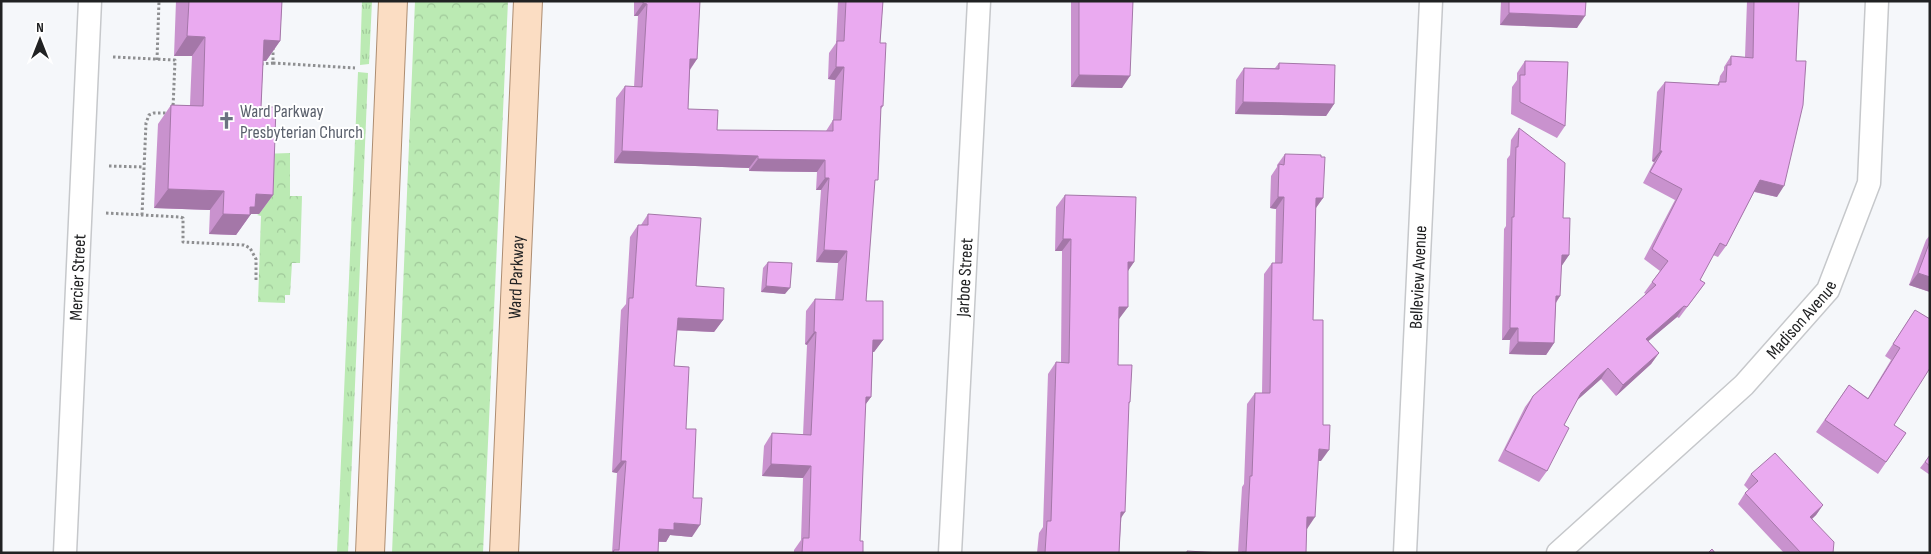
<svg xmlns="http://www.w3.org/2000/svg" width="1931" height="554" font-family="'Sofia Sans Condensed',sans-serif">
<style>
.grass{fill:url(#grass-tufts)}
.park{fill:url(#park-crowns)}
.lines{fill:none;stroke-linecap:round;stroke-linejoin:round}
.minor-casing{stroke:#c6c8cb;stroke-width:25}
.primary-casing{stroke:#ad8d71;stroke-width:30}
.path{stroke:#8e8f91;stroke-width:3;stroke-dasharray:2.5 2.5;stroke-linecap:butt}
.minor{stroke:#fff;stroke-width:22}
.primary{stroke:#fbddc3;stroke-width:28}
.wall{fill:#c992ce}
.shaded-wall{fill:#a477a8}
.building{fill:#eaaaf0;stroke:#a477a8}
.labels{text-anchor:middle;stroke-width:4;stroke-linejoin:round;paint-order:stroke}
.worship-label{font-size:18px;fill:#5b616d;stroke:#fff;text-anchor:start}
.street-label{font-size:18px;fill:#212223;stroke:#fff}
</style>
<defs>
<pattern id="grass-tufts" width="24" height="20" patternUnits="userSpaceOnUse" patternTransform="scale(1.25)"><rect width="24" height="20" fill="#bbeab3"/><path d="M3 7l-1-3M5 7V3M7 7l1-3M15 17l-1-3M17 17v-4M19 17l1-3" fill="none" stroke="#a0c89a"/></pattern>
<pattern id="park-crowns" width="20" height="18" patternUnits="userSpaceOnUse" patternTransform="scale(1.25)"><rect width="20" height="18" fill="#bbeab3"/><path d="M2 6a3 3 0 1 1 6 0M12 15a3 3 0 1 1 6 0" fill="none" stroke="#a0c89a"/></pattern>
</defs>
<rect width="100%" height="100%" fill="#f5f7fa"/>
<path class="grass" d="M 362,1 L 372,1 L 369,64 L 360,65 Z
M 358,72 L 368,73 L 348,553 L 337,553 Z"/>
<path class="park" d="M 415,1 L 508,1 L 483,553 L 392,553 Z
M 290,153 L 290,196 L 302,196 L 300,263 L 292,263 L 290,295 L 285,295 L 285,303 L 258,302 L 261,216 L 257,215 L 259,214 L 261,154 Z"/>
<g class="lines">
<defs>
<g id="minor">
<path id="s1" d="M 65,553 L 90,1"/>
<path id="s2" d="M 950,553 L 979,1"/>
<path id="s3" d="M 1405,553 L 1431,1"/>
<path id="s4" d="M 1558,553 L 1744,385 L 1828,290 L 1869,183 L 1877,1"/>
</g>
<g id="primary">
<path d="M 370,553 L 393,1"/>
<path id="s5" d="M 504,553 L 528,1"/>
</g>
</defs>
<use href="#minor" class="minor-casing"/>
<use href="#primary" class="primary-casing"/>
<path class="path" d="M 113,57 L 175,60 L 173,108
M 157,60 L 159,1
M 273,63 L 355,68
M 261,64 L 273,63 L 273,47
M 109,166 L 144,167
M 106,213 L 180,217 L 183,218 L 183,242 L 244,245 L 250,248 L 256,259 L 256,281
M 142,215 L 146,123 L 149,115 L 154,113 L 169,113"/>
<use href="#minor" class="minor"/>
<use href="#primary" class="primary"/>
</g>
<path class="wall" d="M 176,1 L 282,1 L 280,41 L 266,61 L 263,61 L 261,107 L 273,195 L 259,214 L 251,214 L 236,235 L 209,234 L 210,210 L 154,208 L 158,124 L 171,105 L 190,105 L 192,56 L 174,56 Z
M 634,1 L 700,1 L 697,59 L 690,70 L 688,109 L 717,130 L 826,131 L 833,120 L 835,80 L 828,79 L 829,53 L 836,43 L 838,1 L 883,1 L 880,43 L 883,106 L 881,109 L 874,185 L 866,301 L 883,340 L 874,352 L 873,352 L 871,397 L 865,405 L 860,541 L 863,553 L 794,553 L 794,550 L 801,540 L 803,478 L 762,476 L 764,446 L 772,433 L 803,435 L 807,345 L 805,344 L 806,311 L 815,299 L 835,300 L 838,263 L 816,262 L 821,190 L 816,190 L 817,172 L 749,171 L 749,168 L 614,163 L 616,98 L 625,86 L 634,87 L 638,16 L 634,16 Z
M 1071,1 L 1133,1 L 1122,88 L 1071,87 Z
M 1501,1 L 1586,1 L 1577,28 L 1500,25 Z
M 1747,1 L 1799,1 L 1777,197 L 1754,192 L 1726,246 L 1718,257 L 1713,255 L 1700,280 L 1705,283 L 1697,294 L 1679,318 L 1677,317 L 1648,341 L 1659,353 L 1651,364 L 1616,396 L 1601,379 L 1577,400 L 1564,425 L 1547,471 L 1539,482 L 1498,461 L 1525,407 L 1533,396 L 1646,294 L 1644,293 L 1660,271 L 1644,259 L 1675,200 L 1643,183 L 1654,162 L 1652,161 L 1657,92 L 1665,82 L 1717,85 L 1719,82 L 1720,76 L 1724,70 L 1724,67 L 1731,56 L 1745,57 Z
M 1525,61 L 1565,126 L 1557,138 L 1511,114 L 1512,87 L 1517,80 L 1517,73 Z
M 1279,63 L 1334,104 L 1326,116 L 1235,114 L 1236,80 L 1244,68 L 1275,68 Z
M 1519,128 L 1563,218 L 1569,255 L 1561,266 L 1560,296 L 1556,303 L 1554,343 L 1546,355 L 1509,354 L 1510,340 L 1502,340 L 1504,229 L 1506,226 L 1507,159 L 1510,155 L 1511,140 Z
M 1285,154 L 1323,198 L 1316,208 L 1313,320 L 1321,461 L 1318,461 L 1307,529 L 1306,529 L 1306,553 L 1238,553 L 1242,487 L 1244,484 L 1247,404 L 1255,393 L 1262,393 L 1264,274 L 1272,263 L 1275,263 L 1276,209 L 1270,208 L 1271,176 L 1277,167 L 1277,165 Z
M 1065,195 L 1134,262 L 1128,270 L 1119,319 L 1118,365 L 1130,402 L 1129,404 L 1119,553 L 1037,553 L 1039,533 L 1043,527 L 1048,374 L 1056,362 L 1061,362 L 1062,251 L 1055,251 L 1056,207 Z
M 648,214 L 696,286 L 723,320 L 714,332 L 677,330 L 674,366 L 686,429 L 693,498 L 692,537 L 670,535 L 666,542 L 658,542 L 658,553 L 612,553 L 617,473 L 612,472 L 621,310 L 626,304 L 630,237 L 638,225 L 641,225 Z
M 1930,235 L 1930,292 L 1909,285 L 1926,240 Z
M 768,262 L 785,294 L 761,292 L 763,268 Z
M 1915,310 L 1894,425 L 1906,433 L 1878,474 L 1816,432 L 1849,385 L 1868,398 L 1891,360 L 1885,356 Z
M 1930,455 L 1930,475 L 1920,468 Z
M 1751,474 L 1823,505 L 1816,515 L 1812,519 L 1833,553 L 1784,553 L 1738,504 L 1745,493 L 1749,490 L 1744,485 Z"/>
<path class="shaded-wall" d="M 643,3 L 647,4 L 638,16 L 634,16 Z
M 1509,13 L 1585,16 L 1577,28 L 1500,25 Z
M 187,36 L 205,37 L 192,56 L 174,56 Z
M 264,40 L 280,41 L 266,61 L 250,60 Z
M 690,59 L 697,59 L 688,72 Z
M 836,67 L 844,67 L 835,80 L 828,79 Z
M 1079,75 L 1130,76 L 1122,88 L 1071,87 Z
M 1243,102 L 1334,104 L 1326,116 L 1235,114 Z
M 622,151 L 758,156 L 749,168 L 614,163 Z
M 1660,151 L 1662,151 L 1654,162 L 1652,161 Z
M 758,159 L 825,160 L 817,172 L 749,171 Z
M 825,178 L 829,178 L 821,190 L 816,190 Z
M 1760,180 L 1784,186 L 1777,197 L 1752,191 Z
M 168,189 L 224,191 L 210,210 L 154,208 Z
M 256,194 L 273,195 L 259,214 L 251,214 L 236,235 L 209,234 L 223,214 Z
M 1278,197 L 1284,197 L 1276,209 L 1270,208 Z
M 1316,198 L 1323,198 L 1315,209 Z
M 1063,239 L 1071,239 L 1062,251 L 1055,251 Z
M 824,250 L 847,251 L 838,263 L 816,262 Z
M 1562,255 L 1569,255 L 1561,267 Z
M 1128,262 L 1134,262 L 1126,274 Z
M 1918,273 L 1930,277 L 1930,292 L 1909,285 Z
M 766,286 L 790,288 L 785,294 L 761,292 Z
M 1556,296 L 1560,296 L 1552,308 Z
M 1684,306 L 1677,317 L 1638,350 L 1646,339 Z
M 1119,307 L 1128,307 L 1119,319 L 1111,319 Z
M 678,318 L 723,320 L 714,332 L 670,330 Z
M 1510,328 L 1518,328 L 1510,340 L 1502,340 Z
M 814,332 L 816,332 L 807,345 L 805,344 Z
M 873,340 L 883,340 L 874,352 L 865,352 Z
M 1518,342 L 1554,343 L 1546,355 L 1509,354 Z
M 1659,353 L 1651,364 L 1616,396 L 1623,385 Z
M 1608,368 L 1601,379 L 1573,404 L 1581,393 Z
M 866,397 L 871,397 L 862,409 Z
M 1319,449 L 1329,450 L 1321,461 L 1311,461 Z
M 621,461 L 626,461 L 617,473 L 612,472 Z
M 771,464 L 811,466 L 803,478 L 762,476 Z
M 1823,505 L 1816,515 L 1803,527 L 1810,517 Z
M 1121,512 L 1125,512 L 1117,524 Z
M 1307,517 L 1315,517 L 1307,529 L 1299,528 Z
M 674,523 L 700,525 L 692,537 L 670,535 L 666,542 L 651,541 L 659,529 Z"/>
<path class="building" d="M 189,1 L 282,1 L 280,41 L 264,40 L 261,107 L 276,107 L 273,195 L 256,194 L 255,207 L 250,207 L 250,215 L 223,214 L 224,191 L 168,189 L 171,105 L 203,106 L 205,37 L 187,36 Z
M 643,1 L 700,1 L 697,59 L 690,59 L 688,109 L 718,110 L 717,130 L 833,131 L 833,120 L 841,120 L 844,67 L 836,67 L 837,41 L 844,41 L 846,1 L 883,1 L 880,43 L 886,43 L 883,106 L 881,106 L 878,180 L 875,180 L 866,301 L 883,301 L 883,340 L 873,340 L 871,397 L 866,397 L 860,541 L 863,541 L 863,553 L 802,553 L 803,538 L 809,538 L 811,466 L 771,464 L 772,433 L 811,435 L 816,332 L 814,332 L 815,299 L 843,300 L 847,251 L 824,250 L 829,178 L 825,178 L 825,160 L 758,159 L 758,156 L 622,151 L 625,86 L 642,87 L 647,4 L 643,3 Z
M 1079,1 L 1133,1 L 1130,76 L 1079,75 Z
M 1509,1 L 1586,1 L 1585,16 L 1509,13 Z
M 1754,1 L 1799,1 L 1796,61 L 1806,61 L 1803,105 L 1784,186 L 1760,180 L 1726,246 L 1720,243 L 1700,280 L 1705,283 L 1687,307 L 1684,306 L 1646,339 L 1659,353 L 1623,385 L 1608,368 L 1581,393 L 1564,425 L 1569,428 L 1547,471 L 1505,450 L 1533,396 L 1656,285 L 1652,282 L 1668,261 L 1652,249 L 1682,189 L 1650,172 L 1662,151 L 1660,151 L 1665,82 L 1719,85 L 1719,82 L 1726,82 L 1727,65 L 1731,65 L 1731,56 L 1753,58 Z
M 1525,61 L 1568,62 L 1565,126 L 1520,102 L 1520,75 L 1525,75 Z
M 1279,63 L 1335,65 L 1334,104 L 1243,102 L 1244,68 L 1279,69 Z
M 1519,128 L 1565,163 L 1563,218 L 1570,218 L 1569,255 L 1562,255 L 1560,296 L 1556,296 L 1554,343 L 1518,342 L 1518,328 L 1510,328 L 1512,217 L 1514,217 L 1516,147 L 1518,147 Z
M 1285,154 L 1321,155 L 1321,157 L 1325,157 L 1323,198 L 1316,198 L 1313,320 L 1323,320 L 1323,425 L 1330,425 L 1329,450 L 1319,449 L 1315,517 L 1307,517 L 1306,553 L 1242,553 L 1242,552 L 1246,552 L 1250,476 L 1252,476 L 1255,393 L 1270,393 L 1272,263 L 1282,263 L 1284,197 L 1278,197 L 1279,164 L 1284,165 Z
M 1065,195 L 1136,197 L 1134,262 L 1128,262 L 1128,307 L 1119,307 L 1118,365 L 1132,365 L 1130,402 L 1129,402 L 1125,512 L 1121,512 L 1119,553 L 1045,553 L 1047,521 L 1051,521 L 1056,362 L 1069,363 L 1071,239 L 1063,239 Z
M 648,214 L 701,218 L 696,286 L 724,288 L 723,320 L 678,318 L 674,366 L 689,367 L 686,429 L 696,429 L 693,498 L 702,498 L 700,525 L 674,523 L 674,530 L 659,529 L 658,553 L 613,553 L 614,550 L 619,550 L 626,461 L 621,461 L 629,298 L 633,298 L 638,225 L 648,225 Z
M 1930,241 L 1930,277 L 1918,273 Z
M 768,262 L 792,263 L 790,288 L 766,286 Z
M 1915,310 L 1930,319 L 1930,368 L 1894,425 L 1906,433 L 1886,462 L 1825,420 L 1849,385 L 1868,399 L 1900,348 L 1893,344 Z
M 1775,453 L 1823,505 L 1810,517 L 1834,542 L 1833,553 L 1801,553 L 1745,493 L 1758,481 L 1751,474 Z
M 1930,455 L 1930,466 L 1925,462 Z
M 1712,549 L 1715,553 L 1708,553 Z
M 1187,551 L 1221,553 L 1187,553 Z"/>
<defs>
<symbol id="church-bare" viewBox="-9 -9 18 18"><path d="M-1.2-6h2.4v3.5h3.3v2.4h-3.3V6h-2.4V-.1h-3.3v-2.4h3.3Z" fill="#6b7280" stroke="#fff" stroke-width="2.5" paint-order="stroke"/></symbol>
</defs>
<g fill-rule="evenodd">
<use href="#church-bare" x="214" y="108" width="25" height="25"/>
</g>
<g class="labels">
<g class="worship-label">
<text x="240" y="117">Ward Parkway<tspan x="240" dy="21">Presbyterian Church</tspan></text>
</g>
<g class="street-label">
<text dy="6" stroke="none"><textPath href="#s1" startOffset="276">Mercier Street</textPath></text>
<text dy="6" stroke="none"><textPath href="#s5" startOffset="276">Ward Parkway</textPath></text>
<text dy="6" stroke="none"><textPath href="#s2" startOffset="276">Jarboe Street</textPath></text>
<text dy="6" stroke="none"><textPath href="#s3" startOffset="276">Belleview Avenue</textPath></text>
<text dy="6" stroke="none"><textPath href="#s4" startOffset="338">Madison Avenue</textPath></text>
</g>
</g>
<rect width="1931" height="554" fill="none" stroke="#212223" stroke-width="5"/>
<g transform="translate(40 40)" stroke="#ffffff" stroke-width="4" paint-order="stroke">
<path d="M0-4L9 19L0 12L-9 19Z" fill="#212223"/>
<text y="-8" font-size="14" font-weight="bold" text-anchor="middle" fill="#212223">N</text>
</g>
</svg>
